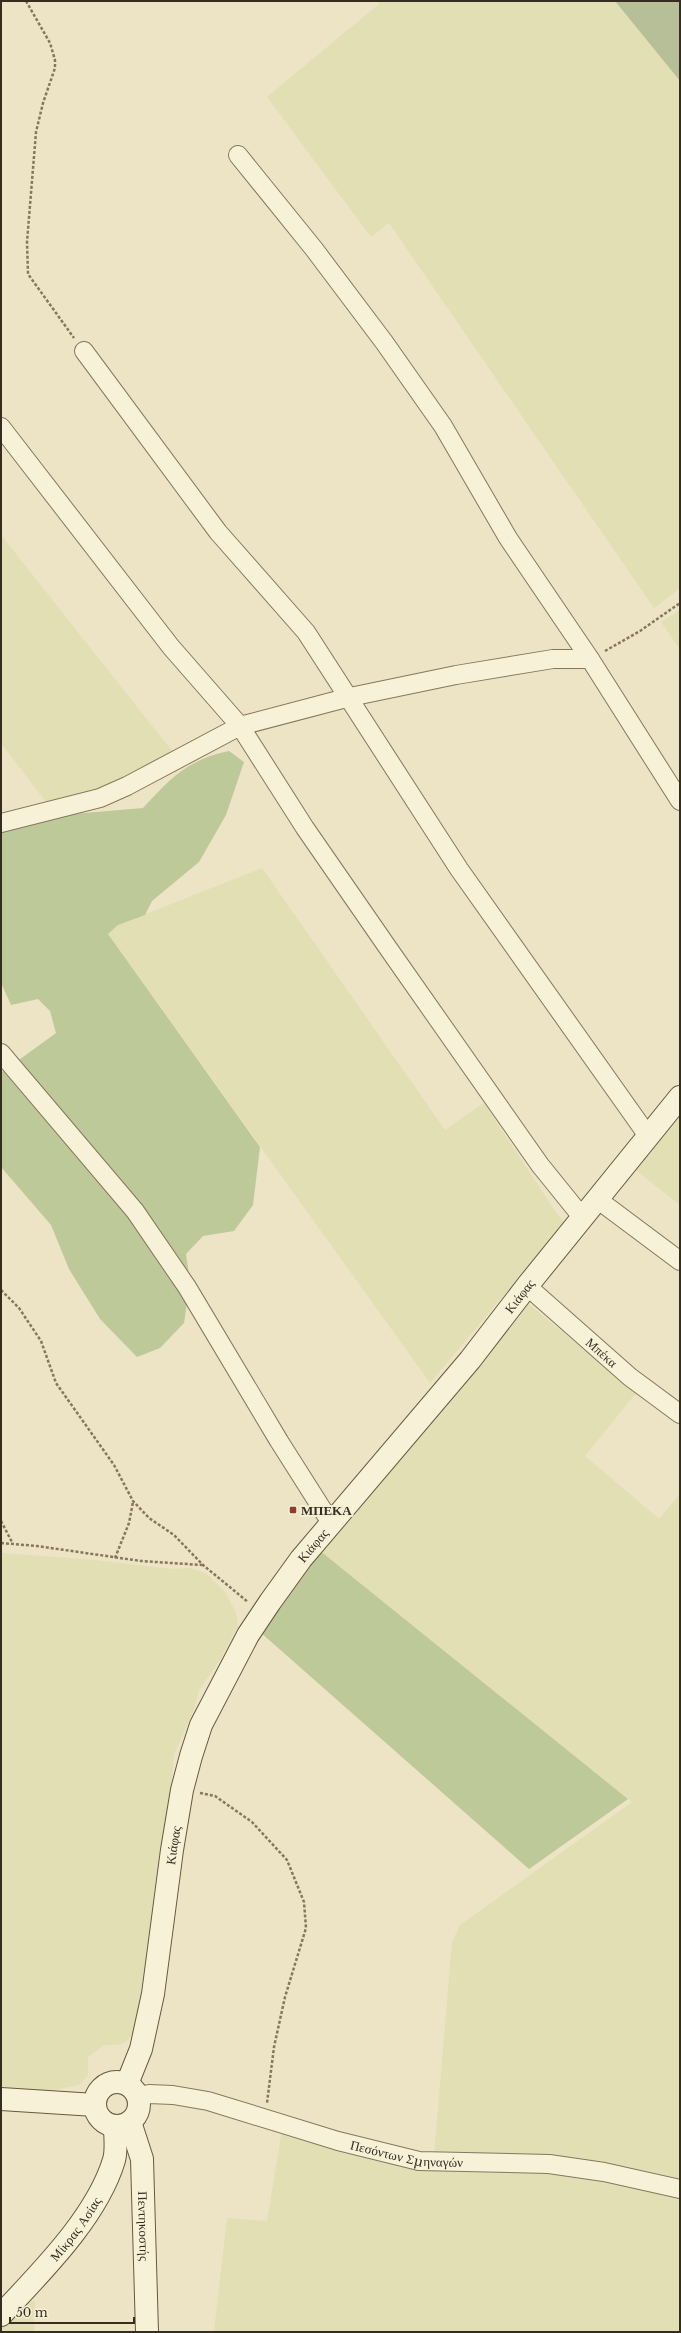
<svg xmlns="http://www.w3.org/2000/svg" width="681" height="2333" font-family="'Libre Baskerville',serif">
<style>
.farmland{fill:#e1dfb3}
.green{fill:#bec999}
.cemetery{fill:#b6bf98}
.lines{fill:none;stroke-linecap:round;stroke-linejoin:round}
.street-casing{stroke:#86775c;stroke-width:20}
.secondary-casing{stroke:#68583f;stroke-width:24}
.path{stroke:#86775c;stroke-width:2.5;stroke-dasharray:3 2;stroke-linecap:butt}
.street{stroke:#f7f1d8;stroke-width:18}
.secondary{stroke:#f7f1d8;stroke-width:22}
.poi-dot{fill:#913a2f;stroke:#f4eed4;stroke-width:1.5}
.labels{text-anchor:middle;stroke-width:4;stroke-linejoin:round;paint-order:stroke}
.street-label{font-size:13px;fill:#372d1f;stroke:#f4eed4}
.poi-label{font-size:13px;font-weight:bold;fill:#372d1f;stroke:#f4eed4;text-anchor:start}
</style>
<rect width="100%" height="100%" fill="#ece4c5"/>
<path class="farmland" d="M 377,1 L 615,1 L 680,81 L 680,588 L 654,608 L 389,223 L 371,237 L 267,97 L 379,4 Z
M 1,535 L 172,751 L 120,783 L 49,806 L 1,743 Z
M 680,610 L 680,649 L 661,622 Z
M 262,868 L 445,1130 L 484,1103 L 557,1214 L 565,1222 L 430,1383 L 108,934 L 118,925 Z
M 680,1106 L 680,1205 L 632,1167 Z
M 525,1301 L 636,1393 L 585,1456 L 659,1519 L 680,1494 L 680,2183 L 434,2156 L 452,1942 L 460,1925 L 632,1802 L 319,1550 Z
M 1,1553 L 95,1560 L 172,1569 L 191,1568 L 207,1574 L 226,1593 L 236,1613 L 238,1626 L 220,1660 L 199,1690 L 194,1710 L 174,1754 L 167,1836 L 139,2025 L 126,2042 L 117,2045 L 104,2045 L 88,2057 L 88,2075 L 79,2085 L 50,2091 L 1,2090 Z
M 282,2130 L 384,2161 L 538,2169 L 680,2194 L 680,2332 L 214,2332 L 227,2218 L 267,2221 Z
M 35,2301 L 34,2332 L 1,2332 L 1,2328 L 29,2302 Z"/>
<path class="green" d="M 229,751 L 244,762 L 226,815 L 199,862 L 152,901 L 145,915 L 118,925 L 108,934 L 260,1147 L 253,1205 L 234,1231 L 203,1236 L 186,1254 L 190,1281 L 184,1323 L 160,1348 L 137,1357 L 100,1319 L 69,1269 L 51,1225 L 1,1167 L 1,1073 L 56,1033 L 50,1011 L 38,999 L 11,1005 L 1,983 L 1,830 L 61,815 L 143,808 C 171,778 187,760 229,751 Z
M 319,1550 L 628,1799 L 529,1869 L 260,1632 Z"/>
<path class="cemetery" d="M 615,1 L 680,1 L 680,81 Z"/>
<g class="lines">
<defs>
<g id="street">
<path d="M 238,155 L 314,249 L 384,342 L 443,426 L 508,538 L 590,659 L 680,801"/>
<path d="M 84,351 L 218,532 L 306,632 L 459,869 L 648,1136"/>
<path d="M 1,427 L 171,647 L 240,726 L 305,828 L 388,948 L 540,1165 L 582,1217"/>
<path d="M 1,823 L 100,798 L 127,786 L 240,726 L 350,697 L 456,675 L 553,659 L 590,659"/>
<path d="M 1,1053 L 135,1211 L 187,1287 L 279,1441 L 331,1523"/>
<path d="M 597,1199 L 680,1261"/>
<path id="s1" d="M 527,1286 L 630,1377 L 680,1414"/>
<path id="s2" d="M 138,2096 L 149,2094 L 173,2095 L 208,2101 L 338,2141 L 419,2161 L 549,2164 L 604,2172 L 680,2189"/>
</g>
<g id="secondary">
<circle cx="117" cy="2104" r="22"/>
<path id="s3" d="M 127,2084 L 141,2049 L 153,1994 L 172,1850 L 182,1790 L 191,1756 L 201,1725 L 248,1635 L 270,1602 L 301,1559 L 470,1360 L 527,1286 L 680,1097"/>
<path d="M 1,2099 L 95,2105"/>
<path id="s4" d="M 130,2122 L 142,2159 L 147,2332"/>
<path id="s5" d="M 1,2315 C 41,2272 97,2217 114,2160 C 117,2150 115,2136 115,2126"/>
</g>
</defs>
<use href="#street" class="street-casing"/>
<use href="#secondary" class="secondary-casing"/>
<path class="path" d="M 26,1 L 50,43 L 55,60 L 55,68 L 43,103 L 36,132 L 27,242 L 28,274 L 74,338
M 605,651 L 640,631 L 680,603
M 1,1290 L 19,1308 L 41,1341 L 56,1383 L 114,1465 L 133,1501 L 149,1518 L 174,1535 L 203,1565 L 248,1602
M 1,1521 L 13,1544
M 1,1543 L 37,1546 L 141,1561 L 202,1565
M 115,1558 L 129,1523 L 133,1502
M 200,1793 L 215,1796 L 252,1822 L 287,1860 L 304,1902 L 306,1928 L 285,1997 L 274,2047 L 267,2103"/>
<use href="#street" class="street"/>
<use href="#secondary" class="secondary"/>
</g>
<rect class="poi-dot" x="289" y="1506" width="8" height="8" rx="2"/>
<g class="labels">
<g class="street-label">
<text dy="5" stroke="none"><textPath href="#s3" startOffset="904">Κιάφας</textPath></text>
<text dy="5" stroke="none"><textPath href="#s1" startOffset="100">Μπέκα</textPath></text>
<text dy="5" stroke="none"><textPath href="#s3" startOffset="580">Κιάφας</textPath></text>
<text dy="5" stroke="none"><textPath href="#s3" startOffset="244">Κιάφας</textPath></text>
<text dy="5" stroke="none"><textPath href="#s2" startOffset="277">Πεσόντων Σμηναγών</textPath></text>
<text dy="5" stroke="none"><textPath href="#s4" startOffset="106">Πεντηκοστής</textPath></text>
<text dy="5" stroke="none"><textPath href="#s5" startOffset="114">Μίκρας Ασίας</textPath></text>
</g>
<g class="poi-label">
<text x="301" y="1515">ΜΠΕΚΑ</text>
</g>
</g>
<rect width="681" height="2333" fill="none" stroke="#372d1f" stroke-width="4"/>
<path d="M10 2317v6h124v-6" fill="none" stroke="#372d1f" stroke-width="2"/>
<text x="16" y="2317" font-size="12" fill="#372d1f" stroke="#f4eed4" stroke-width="3" paint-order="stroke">50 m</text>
</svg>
